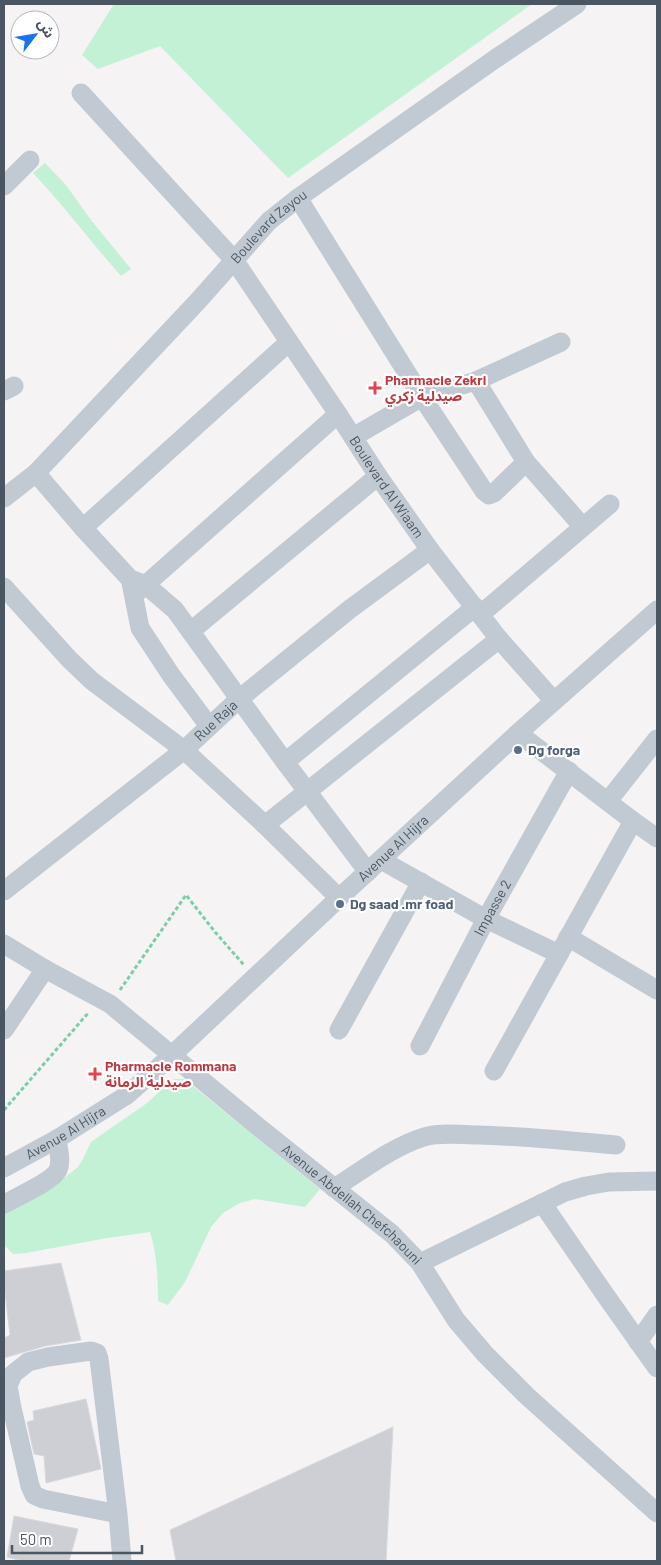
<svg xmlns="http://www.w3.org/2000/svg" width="661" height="1565" font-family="Barlow,'Noto Sans Arabic',sans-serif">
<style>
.green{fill:#c3f1d5}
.building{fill:#cdcfd5;stroke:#d7d9de}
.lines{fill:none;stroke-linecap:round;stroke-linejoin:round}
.path{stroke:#7ad0a6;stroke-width:3;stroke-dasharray:4 2.5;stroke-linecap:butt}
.minor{stroke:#c1cad2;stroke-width:19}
.health-dot{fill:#e0444e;stroke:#fff;stroke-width:2}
.service-dot{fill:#5c6f8a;stroke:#fff;stroke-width:2}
.labels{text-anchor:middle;stroke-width:4.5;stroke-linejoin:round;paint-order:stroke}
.street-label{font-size:14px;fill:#4a5661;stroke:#fff}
.health-label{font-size:14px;font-weight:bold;fill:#be3a42;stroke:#fff;text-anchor:start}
.service-label{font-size:14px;font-weight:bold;fill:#4e5e75;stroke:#fff;text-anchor:start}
</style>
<rect width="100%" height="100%" fill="#f5f3f3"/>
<path class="green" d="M 114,4 L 532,4 L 288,178 L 160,46 L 98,69 L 82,55 Z
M 45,163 L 66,185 L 91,220 L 131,269 L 121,276 C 91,242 64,206 33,173 Z
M 174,1079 L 184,1079 L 320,1189 L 305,1207 L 255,1199 L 240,1203 L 223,1213 L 211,1227 L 185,1282 L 168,1305 L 158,1301 C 158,1278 157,1255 150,1232 L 107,1238 L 26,1253 L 13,1254 L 4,1245 L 4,1206 L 41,1190 L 64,1178 L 78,1167 L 83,1159 L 91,1142 L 147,1103 L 157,1094 L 165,1084 Z"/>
<path class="building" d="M 61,1263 L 81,1340 L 45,1346 L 4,1358 L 4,1338 L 10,1335 L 4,1284 L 4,1271 Z
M 86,1399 L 101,1469 L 46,1483 L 44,1456 L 34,1454 L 27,1422 L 34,1420 L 33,1411 Z
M 393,1427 L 386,1561 L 176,1561 L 170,1530 Z
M 14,1516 L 78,1529 L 69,1561 L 22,1561 L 7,1557 Z"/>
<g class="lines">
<path class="path" d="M 120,990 L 186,895 L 215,932 L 244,965
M 4,1110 L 89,1012"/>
<g class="minor">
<path id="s1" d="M 81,93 L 234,260 L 338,414 L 378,476 L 430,550 L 499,639 L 554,701"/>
<path d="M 4,186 L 30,160"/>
<path d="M 298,198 L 422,397 L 484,491 L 489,495 L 494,493 L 526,462"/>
<path d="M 476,381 L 526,462 L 583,527"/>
<path d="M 4,391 L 14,386"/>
<path d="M 353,437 L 422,397 L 476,381 L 561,342"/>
<path d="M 36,473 L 83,528 L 130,579 L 146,585 L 175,610 L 285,762 L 368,872"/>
<path id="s2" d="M 4,498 L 36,473 L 198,301 L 269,221 L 298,198 L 495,59 L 577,4"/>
<path d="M 83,528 L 289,342"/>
<path d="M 131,583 L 140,628 L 171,675 L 209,726"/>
<path d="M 4,587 L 69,659 L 92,681 L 184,750 L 265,825 L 339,898"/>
<path d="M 134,595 L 338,414"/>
<path d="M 481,614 L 610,504"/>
<path d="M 191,631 L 378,476"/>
<path d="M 518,733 L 633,821 L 657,838"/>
<path d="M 285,762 L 475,607"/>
<path d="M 608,801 L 657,739"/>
<path d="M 265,825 L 499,639"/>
<path d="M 381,860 L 486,919 L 559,954"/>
<path id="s3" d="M 4,891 L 184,750 L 239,699 L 350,609 L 430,550"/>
<path d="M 568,937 L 657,990"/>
<path id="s4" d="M 4,944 L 45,969 L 110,1004 L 256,1125 L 392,1234 L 420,1263 L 456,1320 L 485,1354 L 527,1396 L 657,1513"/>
<path d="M 4,1030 L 45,969"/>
<path d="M 339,1030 L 421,882"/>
<path id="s5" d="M 420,1046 L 486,919 L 569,771"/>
<path d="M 494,1071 L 633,821"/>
<path id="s6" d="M 4,1168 L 57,1139 L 127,1095 L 171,1056 L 339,898 L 518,733 L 657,610"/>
<path d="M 334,1188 C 363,1170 392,1147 424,1137 C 439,1132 462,1135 478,1135 C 524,1136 570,1141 616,1145"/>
<path d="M 542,1203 L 606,1296 L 657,1368"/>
<path d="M 4,1204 C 15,1198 53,1181 58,1170 C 62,1161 58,1148 57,1139"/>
<path d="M 420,1263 L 565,1192 L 586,1186 L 609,1182 L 657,1181"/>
<path d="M 638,1342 L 657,1315"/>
<path d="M 118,1514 L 43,1499 L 34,1495 L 30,1486 L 12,1408 L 8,1386 L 13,1374 L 28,1362 L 48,1357 L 91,1351 L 97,1353 L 99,1359 L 118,1514 L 122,1561"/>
</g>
</g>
<g class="health-dot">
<path d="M372.5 380.5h5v5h5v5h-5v5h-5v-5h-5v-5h5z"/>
<path d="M92.5 1066.5h5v5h5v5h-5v5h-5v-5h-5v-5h5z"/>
</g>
<g class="service-dot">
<circle cx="518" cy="750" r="5"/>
<circle cx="340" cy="904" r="5"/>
</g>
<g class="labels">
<g class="street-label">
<text dy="5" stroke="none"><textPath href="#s2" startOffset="380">Boulevard Zayou</textPath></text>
<text dy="5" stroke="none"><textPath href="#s1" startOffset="500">Boulevard Al Wiaam</textPath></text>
<text dy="5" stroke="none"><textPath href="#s3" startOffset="272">Rue Raja</textPath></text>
<text dy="5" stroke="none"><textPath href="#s6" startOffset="506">Avenue Al Hijra</textPath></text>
<text dy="5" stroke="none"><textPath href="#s5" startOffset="156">Impasse 2</textPath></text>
<text dy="5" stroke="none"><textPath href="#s6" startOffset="71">Avenue Al Hijra</textPath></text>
<text dy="5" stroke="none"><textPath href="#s4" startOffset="436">Avenue Abdellah Chefchaouni</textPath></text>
</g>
<g class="health-label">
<text x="385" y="385">Pharmacie Zekri<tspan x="385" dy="16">صيدلية زكري</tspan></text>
<text x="105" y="1071">Pharmacie Rommana<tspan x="105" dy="16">صيدلية الرمانة</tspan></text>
</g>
<g class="service-label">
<text x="528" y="755">Dg forga</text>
<text x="350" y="909">Dg saad .mr foad</text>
</g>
</g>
<rect width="661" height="1565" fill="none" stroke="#4a5661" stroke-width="10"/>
<g transform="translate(35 35) rotate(59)"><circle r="24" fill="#ffffff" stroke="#b7bbc0"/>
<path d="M0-4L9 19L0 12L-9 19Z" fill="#1a73e8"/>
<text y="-8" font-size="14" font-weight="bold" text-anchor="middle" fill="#4a5661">ش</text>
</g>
<path d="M12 1545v8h130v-8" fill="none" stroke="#4a5661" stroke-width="2.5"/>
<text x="20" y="1545" font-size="15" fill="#4a5661" stroke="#ffffff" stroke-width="4" paint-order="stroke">50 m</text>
</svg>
